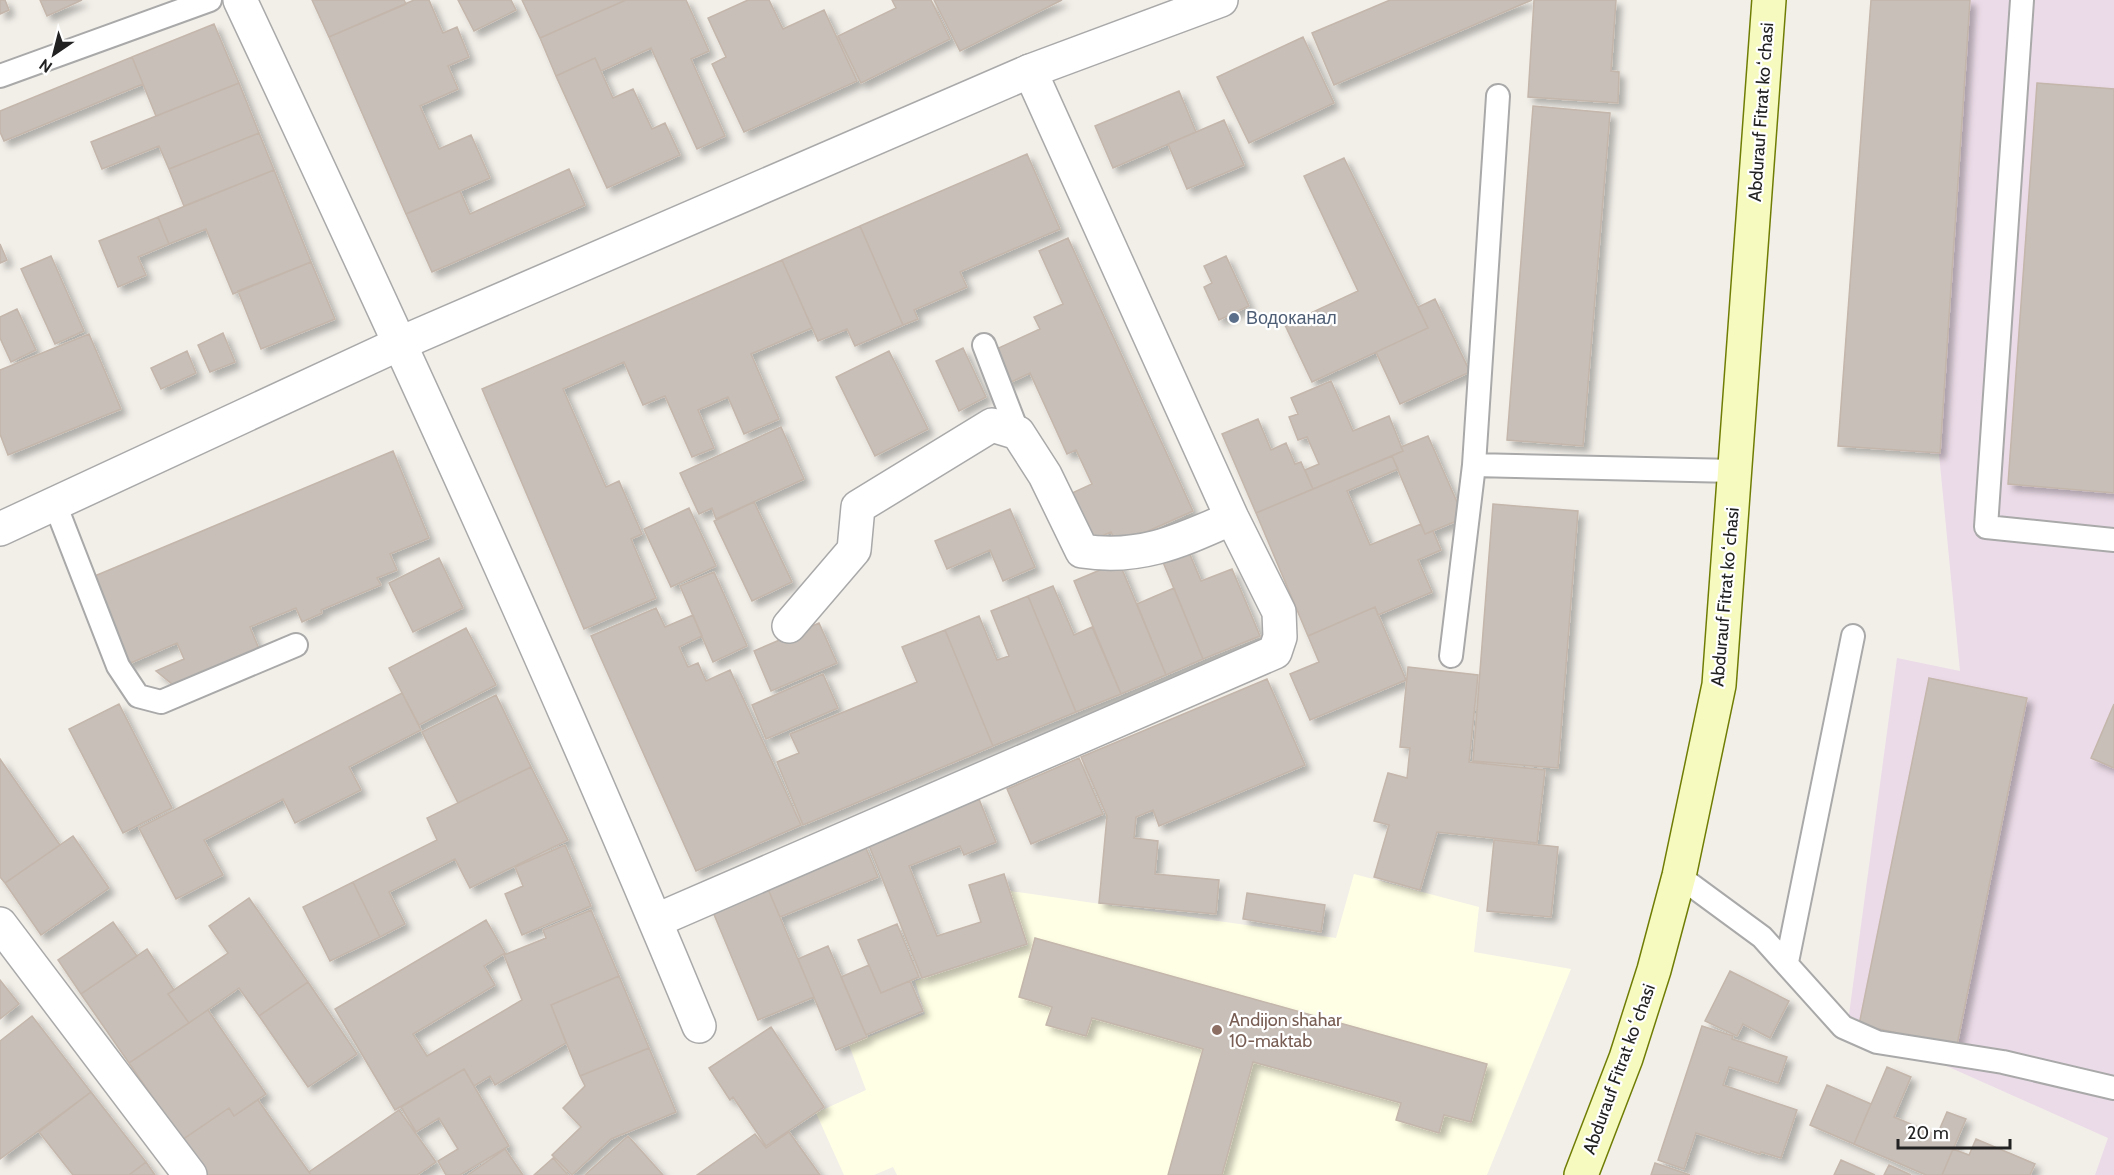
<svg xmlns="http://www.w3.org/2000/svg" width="2114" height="1175" font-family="Cabin,sans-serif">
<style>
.industrial{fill:#ebdbe8}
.education{fill:#ffffe5}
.building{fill:#c7bfb8;stroke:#c4b6ab;stroke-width:1.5;filter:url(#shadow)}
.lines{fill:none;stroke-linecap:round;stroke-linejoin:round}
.service-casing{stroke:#a9a9a9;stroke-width:26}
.minor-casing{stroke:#a9a9a9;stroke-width:36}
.tertiary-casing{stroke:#a9a9a9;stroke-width:36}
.secondary-casing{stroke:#707d05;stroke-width:36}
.service{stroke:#fff;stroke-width:22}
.minor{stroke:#fff;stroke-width:33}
.tertiary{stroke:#fff;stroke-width:33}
.secondary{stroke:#f7fabf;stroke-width:33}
.service-dot{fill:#5c6f8a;stroke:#fff;stroke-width:2}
.education-dot{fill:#8d6e63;stroke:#fff;stroke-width:2}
.labels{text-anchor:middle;stroke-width:4.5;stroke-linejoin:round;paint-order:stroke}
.street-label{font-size:18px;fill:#222;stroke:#fff}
.service-label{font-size:18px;fill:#4e5e75;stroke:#fff;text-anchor:start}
.education-label{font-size:18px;fill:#785e54;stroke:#fff;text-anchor:start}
</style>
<defs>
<filter id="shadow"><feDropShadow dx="5.5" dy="5.5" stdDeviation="3" flood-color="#0004"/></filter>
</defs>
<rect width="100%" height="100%" fill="#f2efe9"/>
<path class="industrial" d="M 1871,0 L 2114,0 L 2114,1175 L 2095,1175 L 2108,1138 L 1848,1022 L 1897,658 L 1960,671 L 1939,454 L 1838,446 Z"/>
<path class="education" d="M 1354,874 L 1479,907 L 1474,952 L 1571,969 L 1487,1175 L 897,1175 L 893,1167 L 874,1175 L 844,1175 L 816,1113 L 866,1090 L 849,1045 L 925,1014 L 915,981 L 1028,945 L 1010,891 L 1336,938 Z"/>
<path class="building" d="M 0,0 L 5,0 L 9,10 L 0,14 Z
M 40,0 L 82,0 L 47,16 Z
M 312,0 L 404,0 L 406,4 L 329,37 Z
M 414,0 L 429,0 L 443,33 L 457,27 L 469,57 L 448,66 L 458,89 L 420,106 L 439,149 L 471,135 L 490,178 L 406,214 L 329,37 Z
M 458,0 L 511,0 L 516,10 L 474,31 Z
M 522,0 L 626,0 L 540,38 Z
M 626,0 L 686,0 L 709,51 L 691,59 L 725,136 L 697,149 L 651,48 L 601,71 L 595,58 L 556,76 L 540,38 Z
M 748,0 L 769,0 L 783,29 L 824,10 L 857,81 L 744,132 L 712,64 L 726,57 L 708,18 Z
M 892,0 L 931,0 L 950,39 L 861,83 L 838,36 L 896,8 Z
M 934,0 L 1062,0 L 960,51 Z
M 1390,0 L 1532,0 L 1334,85 L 1312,33 Z
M 1534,0 L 1616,0 L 1611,71 L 1619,72 L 1618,103 L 1528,97 Z
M 1871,0 L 1970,0 L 1940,453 L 1838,446 Z
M 214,24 L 239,83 L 156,116 L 132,57 Z
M 1303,37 L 1334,103 L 1249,143 L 1217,77 Z
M 132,57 L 143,84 L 4,141 L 0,132 L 0,111 Z
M 595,58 L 613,98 L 633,89 L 652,129 L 665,123 L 680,155 L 607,188 L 556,76 Z
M 239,83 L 259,133 L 169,169 L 159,146 L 102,169 L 91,142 Z
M 2037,83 L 2114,89 L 2114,493 L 2008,484 Z
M 1179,91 L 1196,132 L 1113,168 L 1095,126 Z
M 1533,106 L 1610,113 L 1583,446 L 1507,440 Z
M 1224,120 L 1244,165 L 1187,189 L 1168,144 Z
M 259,133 L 274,170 L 184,206 L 169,169 Z
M 1027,154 L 1060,229 L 960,272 L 967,287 L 914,310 L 918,319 L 903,325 L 860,226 Z
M 1344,158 L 1428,328 L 1312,382 L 1285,325 L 1358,291 L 1304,176 Z
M 569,169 L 585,205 L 432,272 L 406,214 L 460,191 L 470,214 Z
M 274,170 L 311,262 L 233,294 L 206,229 L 169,244 L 158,217 Z
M 158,217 L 169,244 L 138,257 L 146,275 L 118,287 L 99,241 Z
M 860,226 L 903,325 L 855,346 L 847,329 L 818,341 L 782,260 Z
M 1068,238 L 1193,511 L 1117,545 L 1111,532 L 1083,544 L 1061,498 L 1092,484 L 1076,450 L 1067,454 L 1030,373 L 1007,384 L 992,351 L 1040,329 L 1034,317 L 1063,304 L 1039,251 Z
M 0,244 L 7,260 L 0,263 Z
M 51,256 L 84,331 L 55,344 L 21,269 Z
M 1226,256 L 1249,306 L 1219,320 L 1204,287 L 1212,283 L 1204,266 Z
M 782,260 L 812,328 L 751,354 L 779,419 L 744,434 L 728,397 L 698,410 L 714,448 L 692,457 L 665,396 L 643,405 L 624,362 L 563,389 L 606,487 L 619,481 L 642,534 L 631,539 L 656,598 L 584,629 L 482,389 Z
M 311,262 L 335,319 L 261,349 L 238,291 Z
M 1435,299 L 1470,372 L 1400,404 L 1376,352 L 1428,328 L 1418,307 Z
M 17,309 L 36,350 L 11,362 L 0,338 L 0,317 Z
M 223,333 L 235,362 L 210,372 L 198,345 Z
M 89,334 L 121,409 L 8,455 L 0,434 L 0,370 Z
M 963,348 L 986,397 L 959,411 L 936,361 Z
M 187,351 L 196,373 L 161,389 L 151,368 Z
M 889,351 L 928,429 L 875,456 L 836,377 Z
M 1331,381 L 1353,431 L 1389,416 L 1403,451 L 1313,489 L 1305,470 L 1319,464 L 1307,437 L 1298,440 L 1289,417 L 1298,414 L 1291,398 Z
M 1258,419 L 1271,450 L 1286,443 L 1295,464 L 1301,462 L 1313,489 L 1256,513 L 1222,434 Z
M 781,427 L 804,479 L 716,519 L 712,508 L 699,514 L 680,473 Z
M 1428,436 L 1464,518 L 1425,534 L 1392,456 L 1403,451 L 1401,447 Z
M 393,451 L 429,538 L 390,554 L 397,570 L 377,578 L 381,585 L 321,610 L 322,613 L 302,622 L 296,608 L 250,627 L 259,649 L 177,688 L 156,671 L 184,659 L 177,643 L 126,665 L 90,578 Z
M 1392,456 L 1398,469 L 1347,491 L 1370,545 L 1421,524 L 1425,534 L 1433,531 L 1441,550 L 1418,560 L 1432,592 L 1378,615 L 1375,607 L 1308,636 L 1256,513 Z
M 754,502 L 792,582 L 752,601 L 714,521 Z
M 1493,504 L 1578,511 L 1558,768 L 1473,761 Z
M 689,508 L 716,566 L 671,587 L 644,529 Z
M 1010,509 L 1035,567 L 1003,581 L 990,550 L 947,569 L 935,541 Z
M 1186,545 L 1201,581 L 1232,569 L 1260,636 L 1203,659 L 1160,555 Z
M 439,558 L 463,608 L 413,632 L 389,583 Z
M 1119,562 L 1166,675 L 1121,694 L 1074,581 Z
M 714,572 L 747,646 L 713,662 L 680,586 Z
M 1053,586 L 1074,635 L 1092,627 L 1121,694 L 1076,712 L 1028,596 Z
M 1174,588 L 1203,659 L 1166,675 L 1137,604 Z
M 1028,596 L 1076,712 L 993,746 L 945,630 L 979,616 L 997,660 L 1009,656 L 991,611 Z
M 1375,607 L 1406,680 L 1310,720 L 1290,674 L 1319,662 L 1308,636 Z
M 656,608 L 665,627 L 693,615 L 702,636 L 679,647 L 688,667 L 698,663 L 706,681 L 730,670 L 801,825 L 696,871 L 591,636 Z
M 819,623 L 837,663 L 771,691 L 754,651 Z
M 466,628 L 496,685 L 419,725 L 389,668 Z
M 945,630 L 993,746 L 803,825 L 777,762 L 799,753 L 790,734 L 917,682 L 902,647 Z
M 1408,667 L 1478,675 L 1469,762 L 1545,770 L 1537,843 L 1437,832 L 1420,890 L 1374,877 L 1389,825 L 1374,821 L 1388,773 L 1407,778 L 1410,748 L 1400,747 Z
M 823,674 L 838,708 L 766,739 L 752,705 Z
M 1929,678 L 2027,698 L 1957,1045 L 1859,1025 Z
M 1267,679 L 1305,765 L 1159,826 L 1153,810 L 1136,817 L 1134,838 L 1158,841 L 1155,874 L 1219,880 L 1216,914 L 1099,903 L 1107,816 L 1081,757 Z
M 402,693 L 421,730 L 349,767 L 361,790 L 295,823 L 283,799 L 204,840 L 223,875 L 176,899 L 139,828 Z
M 496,695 L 531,767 L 458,803 L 422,732 Z
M 119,704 L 172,808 L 123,833 L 69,729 Z
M 2114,704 L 2114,768 L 2091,758 Z
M 1079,758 L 1103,814 L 1031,844 L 1007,789 Z
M 0,759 L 60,845 L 5,883 L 0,877 Z
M 531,767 L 568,840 L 470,888 L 455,859 L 389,892 L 405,924 L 380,937 L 353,882 L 437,840 L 427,818 Z
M 979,799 L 996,842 L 964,855 L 960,846 L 909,866 L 937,936 L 981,922 L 969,885 L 1004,874 L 1027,944 L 922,978 L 868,843 Z
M 73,836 L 109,888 L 41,935 L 5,883 Z
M 1494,840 L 1558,847 L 1551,917 L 1487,911 Z
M 863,841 L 878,877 L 780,917 L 765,882 Z
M 565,845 L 591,906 L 522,935 L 505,894 L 523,886 L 515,867 Z
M 353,882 L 380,937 L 330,961 L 303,907 Z
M 765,882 L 814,997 L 758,1020 L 710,905 Z
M 1247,893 L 1325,905 L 1321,932 L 1243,919 Z
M 249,898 L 308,982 L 259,1016 L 239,988 L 189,1023 L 168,994 L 228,953 L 209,926 Z
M 591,910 L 619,976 L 551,1005 L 566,1043 L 495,1085 L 490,1076 L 474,1086 L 464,1069 L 395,1110 L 335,1009 L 486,920 L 505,953 L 484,966 L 495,985 L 413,1034 L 427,1056 L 522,1000 L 504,955 L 546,938 L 543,930 Z
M 113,922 L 137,956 L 81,994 L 58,960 Z
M 897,924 L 919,977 L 881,993 L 858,940 Z
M 1035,938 L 1487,1064 L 1471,1122 L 1444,1115 L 1439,1133 L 1396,1120 L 1401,1103 L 1253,1062 L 1222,1175 L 1168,1175 L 1203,1049 L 1092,1018 L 1086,1036 L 1046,1025 L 1052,1007 L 1019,997 Z
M 828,946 L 867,1037 L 836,1050 L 798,959 Z
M 147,949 L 174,990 L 168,994 L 189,1023 L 129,1063 L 81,994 Z
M 869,965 L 881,993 L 910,981 L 923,1011 L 866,1035 L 841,977 Z
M 1730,971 L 1789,1001 L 1770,1038 L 1743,1024 L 1737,1036 L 1705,1021 Z
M 619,976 L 649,1048 L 580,1076 L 551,1005 Z
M 0,980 L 19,1004 L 0,1019 Z
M 308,982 L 357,1054 L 308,1087 L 259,1016 Z
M 208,1010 L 266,1094 L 234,1116 L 229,1108 L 182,1140 L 129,1063 Z
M 32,1016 L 91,1092 L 0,1159 L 0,1041 Z
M 1702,1026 L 1733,1036 L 1732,1039 L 1787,1057 L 1778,1083 L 1729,1067 L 1723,1085 L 1797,1110 L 1781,1158 L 1761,1152 L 1760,1154 L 1696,1133 L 1684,1169 L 1658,1160 Z
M 771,1027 L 824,1107 L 766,1146 L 733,1097 L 730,1100 L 709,1068 Z
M 649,1048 L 676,1112 L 611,1139 L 572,1175 L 552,1155 L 581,1127 L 563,1108 L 585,1086 L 580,1076 Z
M 1887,1067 L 1911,1077 L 1894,1117 L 1937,1135 L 1947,1112 L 1966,1119 L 1942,1175 L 1926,1175 L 1854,1144 Z
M 464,1069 L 509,1146 L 460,1175 L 446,1175 L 438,1161 L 458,1149 L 439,1118 L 416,1132 L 401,1107 Z
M 1827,1085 L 1871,1104 L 1854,1144 L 1810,1125 Z
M 91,1092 L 146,1162 L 129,1175 L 73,1175 L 39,1132 Z
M 258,1100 L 311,1175 L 207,1175 L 182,1140 L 229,1108 L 234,1116 Z
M 399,1110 L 436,1162 L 417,1175 L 311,1175 L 309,1172 Z
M 789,1132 L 820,1175 L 697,1175 L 755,1134 L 766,1148 Z
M 628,1136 L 663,1175 L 585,1175 Z
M 1976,1139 L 2035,1164 L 2030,1175 L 1942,1175 L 1953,1149 L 1969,1155 Z
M 505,1149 L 523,1175 L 468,1175 Z
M 553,1158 L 568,1175 L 534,1175 Z
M 1841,1160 L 1875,1175 L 1834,1175 Z
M 146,1162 L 155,1175 L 129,1175 Z
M 1655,1163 L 1690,1175 L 1651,1175 Z
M 1889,1165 L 1911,1175 L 1884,1175 Z"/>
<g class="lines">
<defs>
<path id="service" d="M 2022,0 L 1986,527 L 2114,540
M 0,76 L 210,0
M 984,345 L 1018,433
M 1474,465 L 1735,471
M 55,504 L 118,666 L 138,696 L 161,702 L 296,645
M 1451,656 L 1474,465 L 1498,96
M 1679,876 L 1762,937 L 1843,1027 L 1877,1042 L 2003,1062 L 2114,1088
M 1787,962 L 1853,636"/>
<path id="minor" d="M 240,0 C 399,339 556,680 699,1026
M 789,626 L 854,550 L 858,507 L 992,425 L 1018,433 L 1045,475 L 1082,551 C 1140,560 1180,541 1232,518
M 655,921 L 1275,652 L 1280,637 L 1279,612 L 1232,518 L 1030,71
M 0,924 L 190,1175"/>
<path id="tertiary" d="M 0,529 L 401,343 L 1030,71 L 1221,0"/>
<path id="secondary" d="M 1581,1175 L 1626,1058 L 1654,970 L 1679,876 L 1719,685 L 1769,0"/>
</defs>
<use href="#service" class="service-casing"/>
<use href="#minor" class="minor-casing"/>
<use href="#tertiary" class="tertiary-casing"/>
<use href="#secondary" class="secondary-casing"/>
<use href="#service" class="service"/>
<use href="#minor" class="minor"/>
<use href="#tertiary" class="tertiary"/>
<use href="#secondary" class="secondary"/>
</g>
<circle class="service-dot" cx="1234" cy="318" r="6"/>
<circle class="education-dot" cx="1217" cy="1030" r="6"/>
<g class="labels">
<g class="street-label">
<text transform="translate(1761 112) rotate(-86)" y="6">Abdurauf Fitrat koʻchasi</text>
<text transform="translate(1725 597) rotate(-85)" y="6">Abdurauf Fitrat koʻchasi</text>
<text transform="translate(1619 1069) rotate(-70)" y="6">Abdurauf Fitrat koʻchasi</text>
</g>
<g class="service-label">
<text x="1246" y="324">Водоканал</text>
</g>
<g class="education-label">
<text x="1229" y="1026">Andijon shahar<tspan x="1229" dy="21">10-maktab</tspan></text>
</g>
</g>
<g transform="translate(54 54) rotate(215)" stroke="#ffffff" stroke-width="4.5" paint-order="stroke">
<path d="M0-4.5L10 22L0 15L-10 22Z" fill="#222222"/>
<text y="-9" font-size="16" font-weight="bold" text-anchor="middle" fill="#222222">N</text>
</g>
<path d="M1898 1139v9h112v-9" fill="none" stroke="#222222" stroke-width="3"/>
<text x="1907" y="1139" font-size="18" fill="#222222" stroke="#ffffff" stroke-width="4.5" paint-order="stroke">20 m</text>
</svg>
